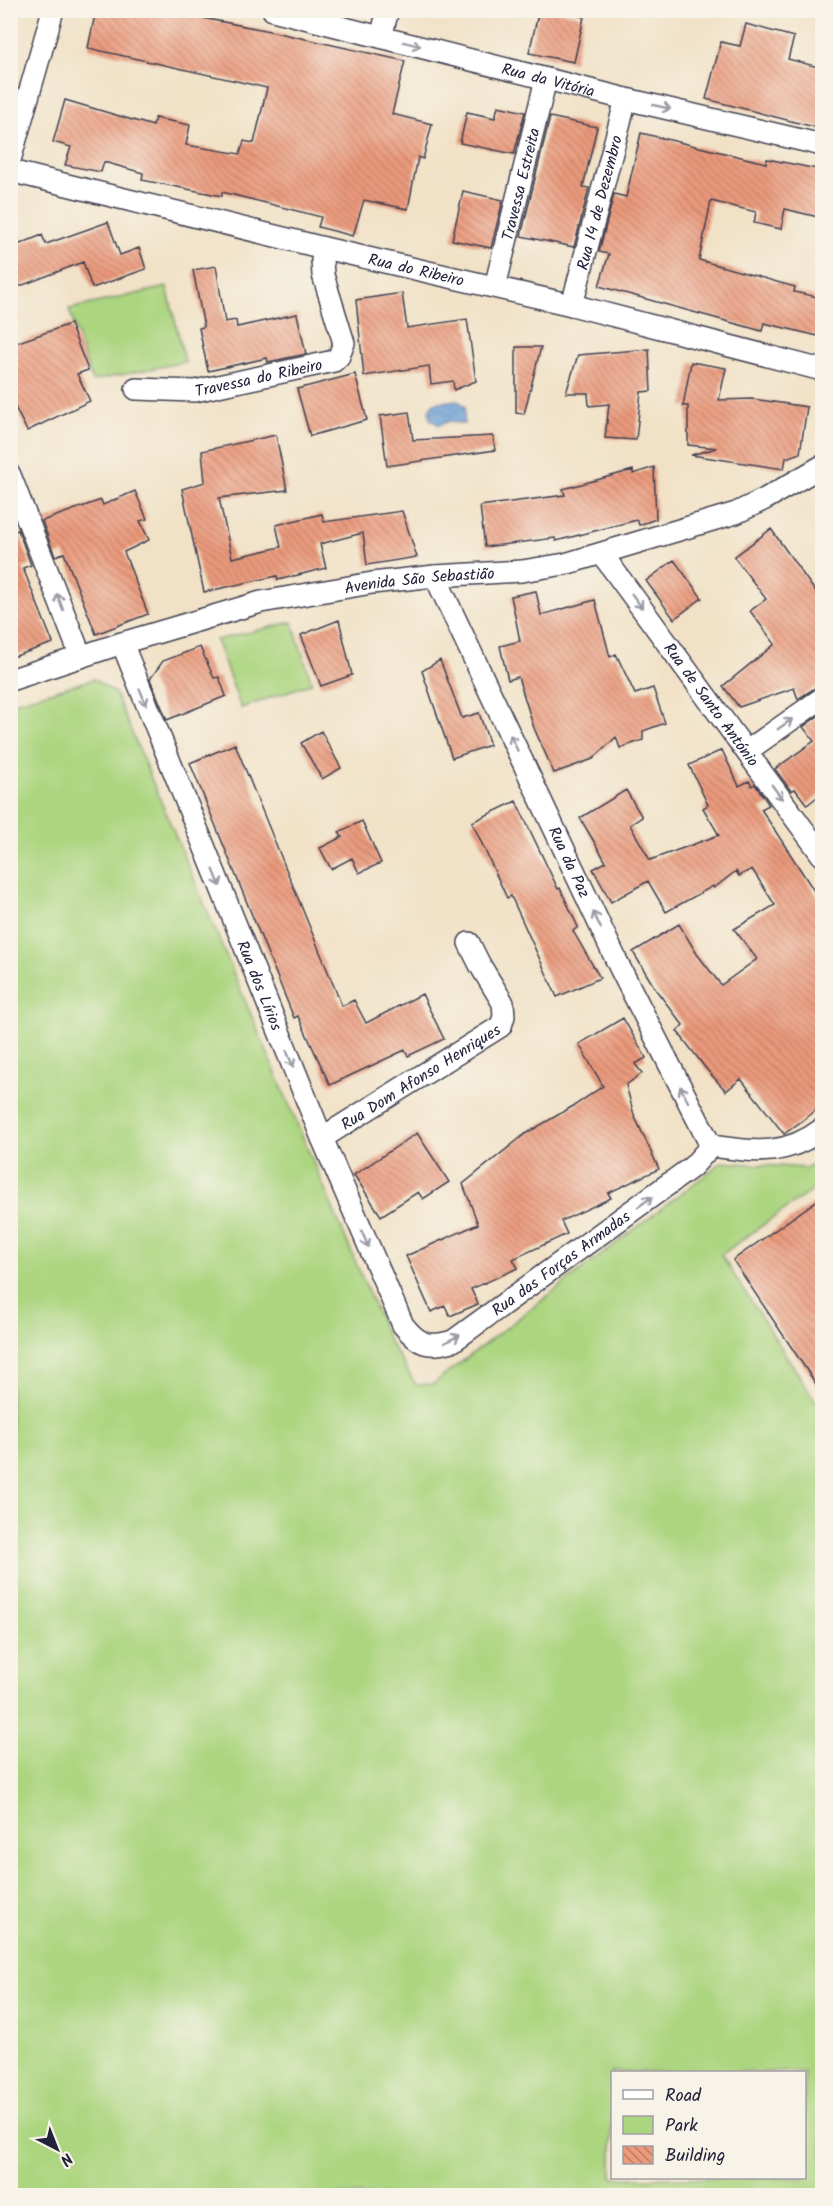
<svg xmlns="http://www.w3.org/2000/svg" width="833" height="2206" font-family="Kalam,sans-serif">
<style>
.green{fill:#acd580;stroke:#677c5e;stroke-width:1.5;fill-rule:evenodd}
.water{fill:url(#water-waves);stroke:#456088;stroke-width:1.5}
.building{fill:url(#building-back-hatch)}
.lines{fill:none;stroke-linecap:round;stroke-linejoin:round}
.minor-casing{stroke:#413f50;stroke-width:24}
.minor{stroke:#fff;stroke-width:21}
.oneway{stroke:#9c9ca7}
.labels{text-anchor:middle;stroke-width:4.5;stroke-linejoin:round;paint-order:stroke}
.street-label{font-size:16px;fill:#22223b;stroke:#f7f3e8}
</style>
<defs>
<pattern id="water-waves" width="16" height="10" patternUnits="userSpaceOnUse" patternTransform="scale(1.5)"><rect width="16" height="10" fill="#689dd4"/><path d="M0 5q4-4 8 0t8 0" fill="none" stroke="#5580ad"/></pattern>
<pattern id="building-back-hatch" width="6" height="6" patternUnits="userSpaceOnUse" patternTransform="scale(1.5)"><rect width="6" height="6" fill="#eb9a7b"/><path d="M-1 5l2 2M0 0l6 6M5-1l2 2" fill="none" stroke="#be7d66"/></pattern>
</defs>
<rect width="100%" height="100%" fill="#f7f3e8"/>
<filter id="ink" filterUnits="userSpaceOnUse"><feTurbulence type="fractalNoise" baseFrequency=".0167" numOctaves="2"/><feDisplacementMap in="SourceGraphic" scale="12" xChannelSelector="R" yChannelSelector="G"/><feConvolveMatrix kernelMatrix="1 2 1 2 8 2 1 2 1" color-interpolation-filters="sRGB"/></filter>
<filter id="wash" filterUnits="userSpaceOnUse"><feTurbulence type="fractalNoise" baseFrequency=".008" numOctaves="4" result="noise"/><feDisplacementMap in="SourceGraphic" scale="24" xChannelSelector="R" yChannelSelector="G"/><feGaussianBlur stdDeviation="1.35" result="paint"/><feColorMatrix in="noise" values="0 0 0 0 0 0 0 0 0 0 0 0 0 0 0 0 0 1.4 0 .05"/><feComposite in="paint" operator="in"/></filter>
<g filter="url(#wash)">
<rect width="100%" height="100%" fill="#f1e2c7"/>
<path class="green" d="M 167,287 L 185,362 L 92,381 L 69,309 Z
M 292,622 L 312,683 L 241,708 L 216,640 Z
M 94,679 L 115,693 L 389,1341 L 416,1385 L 433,1384 L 722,1162 L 806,1168 L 822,1158 L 822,1183 L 721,1255 L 822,1411 L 822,2195 L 11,2195 L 11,703 ZM 612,2072 L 804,2072 L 804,2178 L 612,2178 Z"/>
<path class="water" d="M 457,400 L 465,406 L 464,424 L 450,421 L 439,425 L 430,419 L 429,410 L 434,403 Z"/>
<g id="blocks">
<path class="building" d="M 96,10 L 161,10 L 265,30 L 405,61 L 392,114 L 432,124 L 423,159 L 418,157 L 408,209 L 364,200 L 353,236 L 318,227 L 321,217 L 222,192 L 222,196 L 142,180 L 143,173 L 104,162 L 101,172 L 65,165 L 71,147 L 53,142 L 65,100 L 153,126 L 155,118 L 190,125 L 186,145 L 240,154 L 244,141 L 254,143 L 267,88 L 88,48 Z
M 539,10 L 555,10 L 584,17 L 574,62 L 529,53 Z
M 746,24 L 794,37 L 788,59 L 822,68 L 822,129 L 706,99 L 721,42 L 740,46 Z
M 498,106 L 525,112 L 514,154 L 460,143 L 467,112 L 495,118 Z
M 550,117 L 597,127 L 583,187 L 589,188 L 574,247 L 521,236 Z
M 641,133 L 766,163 L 767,159 L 822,170 L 822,218 L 785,209 L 781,229 L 754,223 L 756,212 L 711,201 L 699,260 L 795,287 L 794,292 L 822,298 L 822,337 L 764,323 L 762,331 L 599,286 L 609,254 L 599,252 L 614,194 L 626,197 Z
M 463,191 L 503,200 L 491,248 L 452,240 Z
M 108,222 L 120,255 L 139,248 L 146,269 L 92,288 L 83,262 L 10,290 L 10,248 L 42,235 L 46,244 Z
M 216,266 L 225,322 L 236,320 L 237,327 L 297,314 L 306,354 L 268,362 L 267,358 L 208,371 L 199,328 L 204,327 L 193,270 Z
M 402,293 L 407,328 L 467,319 L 476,381 L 454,390 L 453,381 L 431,384 L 429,366 L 364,376 L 356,300 Z
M 70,324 L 88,370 L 77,374 L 90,401 L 27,431 L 10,397 L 10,345 Z
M 516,347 L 541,347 L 524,414 L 516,413 Z
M 649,349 L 651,391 L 641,392 L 636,440 L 605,438 L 609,404 L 589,406 L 588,393 L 566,393 L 578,355 Z
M 691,362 L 726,368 L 719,400 L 753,399 L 807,407 L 800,453 L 786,458 L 784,469 L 691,455 L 717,448 L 688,445 L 688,406 L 683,406 Z
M 355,374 L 367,420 L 310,436 L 297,389 Z
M 409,412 L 413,440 L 493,436 L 495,450 L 387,466 L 380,416 Z
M 276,435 L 287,490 L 219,498 L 232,558 L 281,547 L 276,525 L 322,514 L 324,522 L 402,511 L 417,557 L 367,565 L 363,533 L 320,544 L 326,568 L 278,580 L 277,576 L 204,592 L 182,489 L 205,482 L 202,451 Z
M 654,467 L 656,519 L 639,525 L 637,520 L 556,541 L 555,538 L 485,547 L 480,506 L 565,495 L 563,489 L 633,470 L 633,474 Z
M 135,491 L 147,519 L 140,521 L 149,540 L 124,552 L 148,614 L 96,634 L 64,553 L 55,556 L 42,521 L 101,500 L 103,505 Z
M 771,529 L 822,601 L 822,686 L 815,688 L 798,699 L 794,688 L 739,707 L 723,686 L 775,644 L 750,611 L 766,599 L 734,557 Z
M 18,530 L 31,565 L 23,568 L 53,643 L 10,658 L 10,532 Z
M 674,560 L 702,598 L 674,619 L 646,581 Z
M 536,591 L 541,615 L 595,600 L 610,657 L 616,654 L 635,694 L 653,688 L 665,723 L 643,731 L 643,740 L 620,748 L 616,737 L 593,759 L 554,773 L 534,728 L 518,677 L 508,680 L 500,646 L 520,641 L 511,596 Z
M 339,620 L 352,675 L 321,686 L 301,635 Z
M 200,647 L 214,678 L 219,677 L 226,696 L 167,720 L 150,679 L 163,661 Z
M 440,660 L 462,718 L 479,713 L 490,745 L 452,758 L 422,671 Z
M 822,713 L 822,793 L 807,805 L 795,789 L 791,791 L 775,769 L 814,741 L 803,727 Z
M 321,731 L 341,768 L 322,779 L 301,743 Z
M 235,744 L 342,1006 L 354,1000 L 366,1023 L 422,994 L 444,1039 L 408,1056 L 405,1050 L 330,1085 L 298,1016 L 294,1018 L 190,763 Z
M 722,750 L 739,786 L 749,781 L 752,786 L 755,784 L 769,805 L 761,809 L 822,903 L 822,1106 L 784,1134 L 741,1079 L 726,1091 L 707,1070 L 677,1031 L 683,1025 L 656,990 L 633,952 L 679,924 L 697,954 L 721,985 L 757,959 L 734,929 L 775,905 L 752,869 L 739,876 L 736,871 L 714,888 L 713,886 L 666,912 L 648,881 L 611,902 L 593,869 L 606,862 L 580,818 L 626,790 L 642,817 L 630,825 L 650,860 L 719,835 L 703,808 L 708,805 L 689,765 Z
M 516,801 L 558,889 L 560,888 L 578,927 L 573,931 L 600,978 L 557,997 L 511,896 L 507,898 L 472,822 Z
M 362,821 L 381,863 L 359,873 L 352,858 L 331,869 L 320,848 L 342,837 L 339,832 Z
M 623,1018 L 646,1058 L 635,1064 L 642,1073 L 626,1085 L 634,1115 L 659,1169 L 608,1193 L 611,1198 L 561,1221 L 567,1234 L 513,1259 L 518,1268 L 471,1289 L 478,1304 L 450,1316 L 445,1306 L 431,1312 L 406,1256 L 478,1224 L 463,1184 L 525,1134 L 575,1105 L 603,1086 L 579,1044 Z
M 417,1133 L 449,1182 L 423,1199 L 418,1192 L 381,1216 L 354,1175 Z
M 822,1197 L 822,1393 L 733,1260 Z"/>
</g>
</g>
<g filter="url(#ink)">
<use href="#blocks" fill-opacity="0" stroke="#413f50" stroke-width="1.5"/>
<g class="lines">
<defs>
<g id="minor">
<path id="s1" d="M 273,10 L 626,99 L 822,145"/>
<path d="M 381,37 L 388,10"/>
<path d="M 10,160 L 53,10"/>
<path id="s2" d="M 10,171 L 324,248 L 572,305 L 822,370"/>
<path id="s3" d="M 495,287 L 546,79"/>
<path id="s4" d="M 572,305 L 626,99"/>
<path id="s5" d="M 136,389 L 195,391 L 334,361 L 339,356 L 344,343 L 323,275 L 322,260 L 324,248"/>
<path d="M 10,475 L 81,657"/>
<path id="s6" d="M 602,554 L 822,855"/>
<path id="s7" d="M 435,576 L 621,970 L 711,1146"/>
<path id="s8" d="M 122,643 L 322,1138 L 403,1325 C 419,1345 428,1348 453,1341 L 692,1167 L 711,1146"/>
<path id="s9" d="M 10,680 L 122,643 L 261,602 L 372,583 L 435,576 L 522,571 L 565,564 L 736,513 L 765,499 L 822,466"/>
<path d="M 747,751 L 822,698"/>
<path id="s10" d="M 322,1138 L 501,1026 L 504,1016 L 503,1003 L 480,965 L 469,943"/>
<path d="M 711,1146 C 755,1152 785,1157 822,1129"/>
</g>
</defs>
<use href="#minor" class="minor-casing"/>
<use href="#minor" class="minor"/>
</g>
<defs><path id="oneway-shaft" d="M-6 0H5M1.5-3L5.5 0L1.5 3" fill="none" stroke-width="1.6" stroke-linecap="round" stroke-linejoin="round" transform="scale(1.5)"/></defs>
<g class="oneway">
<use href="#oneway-shaft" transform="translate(412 44) rotate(14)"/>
<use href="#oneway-shaft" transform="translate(662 107) rotate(13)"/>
<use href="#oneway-shaft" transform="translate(637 601) rotate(53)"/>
<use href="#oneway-shaft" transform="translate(60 602) rotate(-111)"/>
<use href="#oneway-shaft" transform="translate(143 697) rotate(68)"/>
<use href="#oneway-shaft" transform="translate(785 724) rotate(-35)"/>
<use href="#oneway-shaft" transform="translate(514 743) rotate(-115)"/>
<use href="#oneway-shaft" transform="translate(777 792) rotate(54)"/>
<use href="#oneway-shaft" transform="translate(217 878) rotate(68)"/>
<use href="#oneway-shaft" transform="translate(597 920) rotate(-115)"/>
<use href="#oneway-shaft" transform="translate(290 1059) rotate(68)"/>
<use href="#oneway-shaft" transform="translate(684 1094) rotate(-117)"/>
<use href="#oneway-shaft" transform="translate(645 1202) rotate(-36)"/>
<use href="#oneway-shaft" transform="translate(365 1239) rotate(67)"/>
<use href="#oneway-shaft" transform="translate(452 1339) rotate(-27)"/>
</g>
</g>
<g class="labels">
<g class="street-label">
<text dy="6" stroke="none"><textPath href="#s1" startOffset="284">Rua da Vitória</textPath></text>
<text dy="6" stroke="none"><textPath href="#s3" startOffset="106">Travessa Estreita</textPath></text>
<text dy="6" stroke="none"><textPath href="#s4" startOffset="106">Rua 14 de Dezembro</textPath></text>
<text dy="6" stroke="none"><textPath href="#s2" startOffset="418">Rua do Ribeiro</textPath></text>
<text dy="6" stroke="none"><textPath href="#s5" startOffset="124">Travessa do Ribeiro</textPath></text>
<text dy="6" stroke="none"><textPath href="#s9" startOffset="423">Avenida São Sebastião</textPath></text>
<text dy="6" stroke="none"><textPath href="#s6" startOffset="186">Rua de Santo António</textPath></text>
<text dy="6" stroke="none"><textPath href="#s7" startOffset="316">Rua da Paz</textPath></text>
<text dy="6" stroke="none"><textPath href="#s8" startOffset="369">Rua dos Lírios</textPath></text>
<text dy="6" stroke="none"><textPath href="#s10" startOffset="116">Rua Dom Afonso Henriques</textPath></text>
<text dy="6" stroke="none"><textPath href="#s8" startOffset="928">Rua das Forças Armadas</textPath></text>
</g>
</g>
<rect width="833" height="2206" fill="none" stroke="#f7f3e8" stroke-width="36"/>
<rect x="611" y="2071" width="195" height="108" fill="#f7f3e8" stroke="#a29fa3" stroke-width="1.5"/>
<rect x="623" y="2090" width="30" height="9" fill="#ffffff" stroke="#a29fa3" stroke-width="1.5"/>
<text x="665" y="2101" font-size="18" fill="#22223b">Road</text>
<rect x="623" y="2116" width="30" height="18" fill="#acd580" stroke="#a29fa3" stroke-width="1.5"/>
<text x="665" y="2131" font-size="18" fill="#22223b">Park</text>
<rect x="623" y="2146" width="30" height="18" fill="url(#building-back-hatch)" stroke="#a29fa3" stroke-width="1.5"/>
<text x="665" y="2161" font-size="18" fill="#22223b">Building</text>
<g transform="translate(57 2149) rotate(138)" stroke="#f7f3e8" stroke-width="4.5" paint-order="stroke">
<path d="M0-4.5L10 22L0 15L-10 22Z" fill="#22223b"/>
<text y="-9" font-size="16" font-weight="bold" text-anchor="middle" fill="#22223b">N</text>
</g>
</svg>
